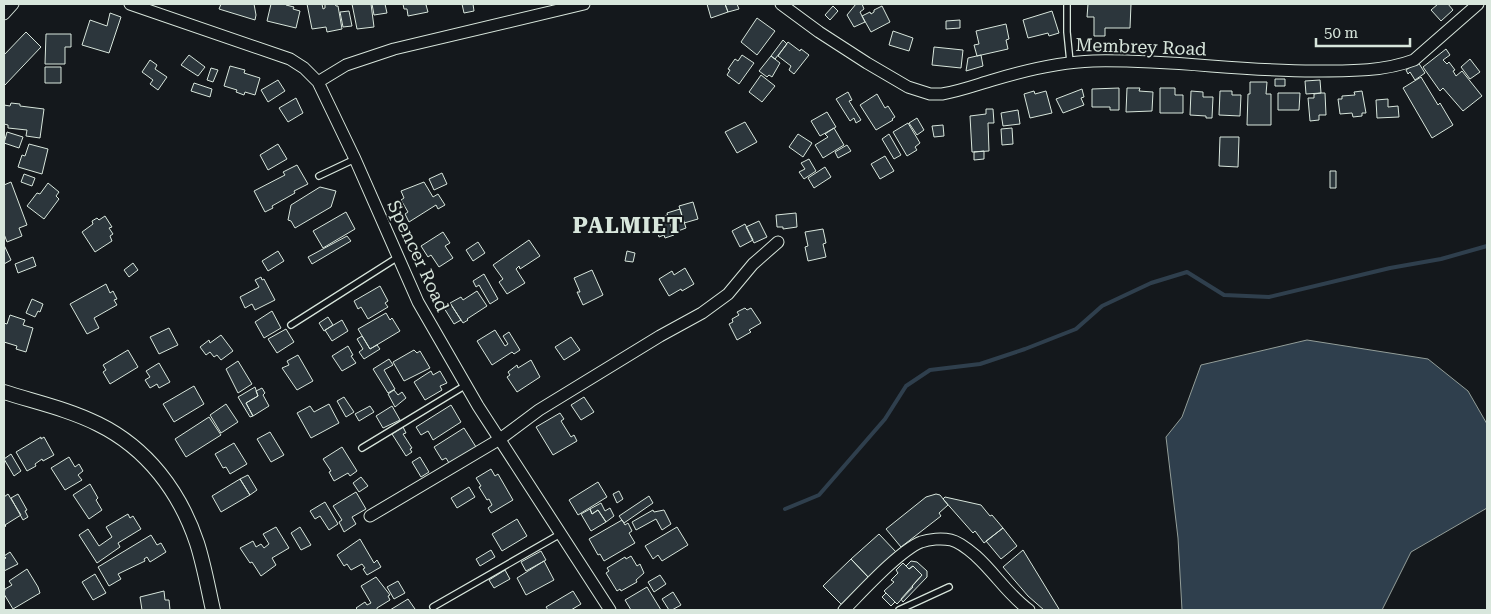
<svg xmlns="http://www.w3.org/2000/svg" width="1491" height="614" font-family="'Roboto Serif',serif">
<style>
.water{fill:#2f3f4d;stroke:#939e99}
.lines{fill:none;stroke-linecap:round;stroke-linejoin:round}
.stream{stroke:#2f3f4d;stroke-width:4}
.building{fill:#2c363c;stroke:#d8e6dc}
.service-casing{stroke:#d8e6dc;stroke-width:8}
.minor-casing{stroke:#d8e6dc;stroke-width:13}
.tertiary-casing{stroke:#d8e6dc;stroke-width:16}
.service{stroke:#14181c;stroke-width:5.5}
.minor{stroke:#14181c;stroke-width:11}
.tertiary{stroke:#14181c;stroke-width:14}
.labels{text-anchor:middle;stroke-width:4;stroke-linejoin:round;paint-order:stroke}
.street-label{font-size:18px;fill:#d8e6dc;stroke:#14181c}
.district-label{font-size:22px;font-weight:bold;letter-spacing:1px;fill:#d8e6dc;stroke:#14181c}
</style>
<rect width="100%" height="100%" fill="#14181c"/>
<path class="water" d="M 1307,340 L 1428,359 L 1468,391 L 1487,424 L 1487,508 L 1411,552 L 1382,610 L 1182,610 L 1178,538 L 1166,437 L 1182,417 L 1201,365 Z"/>
<g class="lines">
<path class="stream" d="M 785,509 L 819,495 L 885,419 L 906,386 L 930,370 L 980,364 L 1025,349 L 1076,329 L 1102,306 L 1151,283 L 1187,272 L 1224,295 L 1269,297 L 1390,268 L 1441,259 L 1487,246"/>
</g>
<path class="building" d="M 221,4 L 254,4 L 256,15 L 255,20 L 219,9 Z
M 271,4 L 287,4 L 286,5 L 294,7 L 293,9 L 300,11 L 296,28 L 267,21 Z
M 307,4 L 322,4 L 323,9 L 325,8 L 325,4 L 335,4 L 336,6 L 338,6 L 342,29 L 327,32 L 326,27 L 312,29 Z
M 352,4 L 371,4 L 374,27 L 357,29 Z
M 372,4 L 385,4 L 387,13 L 374,15 Z
M 403,4 L 429,4 L 426,5 L 428,12 L 408,16 L 407,9 L 404,9 Z
M 462,4 L 473,4 L 474,11 L 464,13 Z
M 707,4 L 725,4 L 728,12 L 711,18 Z
M 725,4 L 737,4 L 739,9 L 728,12 Z
M 856,4 L 862,4 L 864,9 L 860,12 L 865,22 L 854,27 L 847,15 Z
M 1088,4 L 1131,4 L 1130,28 L 1105,28 L 1105,36 L 1094,36 L 1094,17 L 1087,17 Z
M 1438,4 L 1448,4 L 1453,10 L 1441,21 L 1431,10 Z
M 833,6 L 838,11 L 830,20 L 825,15 Z
M 882,6 L 890,22 L 871,32 L 862,16 L 870,12 L 871,14 L 874,12 L 874,10 Z
M 349,11 L 352,26 L 343,27 L 340,12 Z
M 1052,11 L 1059,33 L 1049,36 L 1048,33 L 1028,38 L 1023,20 Z
M 110,13 L 121,17 L 109,53 L 82,45 L 90,20 L 107,26 Z
M 757,18 L 775,31 L 757,55 L 741,42 Z
M 960,20 L 960,28 L 946,29 L 946,21 Z
M 1006,24 L 1009,39 L 1006,40 L 1008,49 L 977,56 L 974,45 L 979,44 L 976,31 Z
M 893,31 L 913,38 L 909,51 L 889,45 Z
M 26,32 L 41,47 L 5,85 L 4,83 L 4,55 Z
M 46,34 L 71,34 L 71,47 L 65,47 L 65,64 L 45,64 Z
M 783,40 L 787,44 L 775,59 L 771,56 Z
M 788,42 L 800,51 L 801,49 L 809,55 L 794,74 L 789,70 L 791,66 L 778,56 Z
M 934,47 L 963,50 L 961,68 L 932,65 Z
M 1446,49 L 1450,55 L 1443,60 L 1447,64 L 1449,62 L 1455,70 L 1453,71 L 1456,76 L 1462,71 L 1482,96 L 1463,111 L 1443,88 L 1440,91 L 1423,67 Z
M 189,55 L 205,67 L 198,76 L 181,65 Z
M 742,55 L 754,63 L 739,84 L 727,75 L 730,70 L 728,69 L 735,59 L 738,61 Z
M 981,55 L 983,66 L 966,71 L 968,58 Z
M 771,56 L 780,63 L 772,77 L 769,75 L 767,77 L 759,71 Z
M 1470,59 L 1480,72 L 1470,79 L 1461,67 Z
M 150,60 L 157,65 L 155,69 L 167,77 L 158,90 L 150,84 L 153,80 L 142,72 Z
M 1418,62 L 1425,73 L 1415,80 L 1410,72 L 1408,74 L 1406,70 Z
M 230,66 L 245,70 L 244,73 L 260,78 L 255,95 L 245,92 L 244,95 L 236,92 L 237,90 L 224,86 Z
M 45,67 L 61,67 L 61,83 L 45,83 Z
M 211,68 L 218,70 L 213,82 L 207,80 Z
M 761,75 L 775,86 L 762,102 L 749,92 Z
M 1421,77 L 1438,105 L 1440,103 L 1453,125 L 1432,138 L 1403,88 Z
M 1275,79 L 1285,79 L 1285,86 L 1275,86 Z
M 278,80 L 285,91 L 268,102 L 261,90 Z
M 1320,80 L 1321,93 L 1306,94 L 1305,81 Z
M 1250,82 L 1267,82 L 1266,94 L 1271,94 L 1271,125 L 1247,125 L 1248,94 L 1250,94 Z
M 194,83 L 212,89 L 210,97 L 191,91 Z
M 1119,88 L 1119,110 L 1110,110 L 1110,107 L 1092,107 L 1092,89 Z
M 1127,88 L 1140,88 L 1139,91 L 1153,92 L 1152,111 L 1126,112 Z
M 1160,88 L 1175,88 L 1175,95 L 1183,95 L 1183,113 L 1160,113 Z
M 1082,89 L 1084,97 L 1081,98 L 1084,105 L 1063,113 L 1056,99 Z
M 1034,91 L 1035,94 L 1046,91 L 1052,113 L 1030,118 L 1024,94 Z
M 1191,91 L 1203,92 L 1203,97 L 1213,97 L 1212,118 L 1206,118 L 1206,116 L 1190,115 Z
M 1220,91 L 1232,91 L 1232,95 L 1241,95 L 1240,116 L 1219,115 Z
M 1362,91 L 1366,113 L 1362,113 L 1362,116 L 1353,117 L 1352,113 L 1340,114 L 1338,99 L 1342,99 L 1342,96 L 1355,95 L 1354,92 Z
M 848,92 L 852,100 L 849,101 L 861,120 L 856,123 L 854,118 L 850,121 L 836,99 Z
M 1278,93 L 1300,93 L 1299,110 L 1278,110 Z
M 1321,93 L 1325,93 L 1326,115 L 1319,115 L 1319,120 L 1310,121 L 1308,98 L 1314,98 L 1314,94 Z
M 877,94 L 885,108 L 888,106 L 895,117 L 892,119 L 893,120 L 876,130 L 860,105 Z
M 296,98 L 303,113 L 288,122 L 279,108 Z
M 1388,99 L 1388,107 L 1398,106 L 1399,117 L 1377,118 L 1376,100 Z
M 11,103 L 20,104 L 20,106 L 44,109 L 40,138 L 26,136 L 27,130 L 8,128 L 8,125 L 4,124 L 4,105 L 10,106 Z
M 986,109 L 993,109 L 994,123 L 988,123 L 989,151 L 972,152 L 970,116 L 986,114 Z
M 1018,110 L 1020,124 L 1003,126 L 1001,113 Z
M 827,112 L 836,127 L 820,136 L 811,121 Z
M 917,118 L 924,130 L 917,135 L 909,123 Z
M 745,122 L 757,142 L 737,153 L 725,132 Z
M 908,123 L 920,143 L 915,147 L 917,150 L 907,156 L 893,132 Z
M 943,125 L 944,136 L 934,137 L 932,126 Z
M 834,128 L 844,145 L 823,158 L 815,145 L 828,137 L 825,134 Z
M 1012,128 L 1013,144 L 1002,145 L 1001,129 Z
M 7,132 L 23,137 L 19,148 L 4,143 Z
M 798,134 L 812,143 L 803,157 L 789,147 Z
M 889,134 L 901,155 L 894,159 L 882,139 Z
M 1220,137 L 1239,137 L 1238,167 L 1219,166 Z
M 29,144 L 48,149 L 42,174 L 18,167 L 22,155 L 25,156 Z
M 278,144 L 287,159 L 268,170 L 260,155 Z
M 847,145 L 851,151 L 838,158 L 835,152 Z
M 984,151 L 984,159 L 974,160 L 974,152 Z
M 885,156 L 894,171 L 880,179 L 871,164 Z
M 809,159 L 816,171 L 804,179 L 799,172 L 805,169 L 801,163 Z
M 297,165 L 308,184 L 294,191 L 295,193 L 272,206 L 273,208 L 265,212 L 254,191 L 285,175 L 283,172 Z
M 825,167 L 831,177 L 814,188 L 808,178 Z
M 1330,171 L 1336,171 L 1336,188 L 1330,188 Z
M 442,173 L 447,184 L 434,190 L 429,179 Z
M 24,174 L 35,178 L 32,186 L 21,182 Z
M 11,182 L 27,225 L 19,228 L 22,236 L 7,242 L 4,234 L 4,185 Z
M 424,182 L 433,197 L 438,194 L 445,205 L 438,209 L 436,205 L 409,222 L 405,214 L 408,212 L 401,200 L 404,198 L 401,191 Z
M 48,183 L 59,192 L 56,196 L 59,199 L 44,219 L 27,206 L 37,193 L 40,194 Z
M 320,187 L 336,191 L 331,207 L 295,228 L 291,221 L 288,220 L 291,205 Z
M 693,202 L 698,219 L 684,223 L 679,206 Z
M 680,209 L 686,228 L 678,231 L 677,228 L 672,229 L 667,213 Z
M 346,212 L 355,229 L 323,248 L 313,231 Z
M 796,213 L 797,227 L 783,229 L 783,227 L 777,227 L 776,215 Z
M 667,215 L 674,235 L 665,238 L 664,235 L 659,237 L 654,220 Z
M 105,216 L 112,227 L 109,228 L 113,234 L 110,236 L 112,241 L 95,252 L 82,232 L 93,224 L 92,221 L 97,218 L 99,220 Z
M 759,221 L 767,237 L 754,243 L 746,227 Z
M 745,224 L 753,240 L 740,247 L 732,231 Z
M 823,229 L 826,243 L 823,244 L 826,257 L 808,261 L 805,247 L 808,246 L 805,232 Z
M 443,232 L 450,243 L 445,246 L 453,258 L 439,267 L 431,255 L 428,257 L 421,246 Z
M 347,236 L 351,241 L 312,264 L 308,257 Z
M 529,240 L 540,256 L 520,269 L 519,266 L 516,269 L 525,283 L 507,294 L 499,282 L 503,279 L 493,265 Z
M 478,242 L 485,253 L 473,261 L 466,250 Z
M 4,245 L 11,260 L 4,264 Z
M 278,251 L 284,261 L 268,271 L 262,261 Z
M 627,251 L 635,253 L 633,262 L 625,261 Z
M 33,257 L 36,266 L 18,273 L 15,264 Z
M 133,263 L 138,270 L 129,277 L 124,270 Z
M 685,268 L 694,284 L 682,291 L 681,289 L 669,296 L 659,279 L 672,271 L 674,275 Z
M 592,270 L 603,295 L 583,305 L 577,292 L 580,292 L 574,278 Z
M 484,274 L 498,299 L 490,304 L 479,285 L 476,287 L 473,281 Z
M 261,277 L 262,280 L 264,279 L 275,300 L 255,310 L 252,304 L 245,308 L 240,297 L 259,287 L 255,280 Z
M 106,284 L 110,293 L 113,291 L 117,299 L 114,300 L 117,305 L 94,318 L 99,328 L 87,334 L 70,304 Z
M 380,286 L 388,301 L 385,303 L 388,307 L 368,319 L 361,307 L 358,309 L 354,301 Z
M 477,291 L 487,306 L 467,319 L 468,320 L 463,323 L 450,303 L 461,297 L 463,300 Z
M 32,299 L 43,304 L 40,312 L 38,311 L 35,317 L 26,313 Z
M 450,303 L 461,320 L 454,324 L 444,308 Z
M 745,308 L 747,310 L 751,308 L 761,323 L 749,330 L 751,332 L 737,340 L 729,324 L 733,322 L 732,319 L 739,315 L 737,312 Z
M 272,311 L 281,328 L 264,338 L 255,322 Z
M 386,313 L 390,320 L 392,318 L 400,331 L 370,349 L 358,329 Z
M 10,315 L 25,320 L 23,325 L 33,328 L 26,352 L 16,349 L 17,346 L 4,342 L 4,323 L 7,324 Z
M 328,317 L 333,325 L 324,331 L 319,323 Z
M 342,320 L 348,331 L 332,341 L 325,330 Z
M 169,328 L 178,345 L 159,354 L 150,337 Z
M 286,329 L 294,342 L 277,353 L 268,339 Z
M 495,330 L 505,346 L 508,344 L 503,336 L 509,332 L 520,350 L 514,354 L 512,352 L 492,365 L 477,341 Z
M 221,335 L 233,351 L 221,360 L 217,355 L 214,357 L 210,352 L 206,355 L 200,347 L 209,340 L 210,343 Z
M 362,336 L 370,349 L 377,345 L 380,349 L 364,359 L 359,352 L 363,349 L 357,339 Z
M 571,337 L 580,350 L 564,360 L 555,347 Z
M 348,346 L 353,355 L 351,356 L 356,363 L 342,371 L 332,356 Z
M 128,350 L 138,367 L 110,384 L 103,372 L 106,370 L 103,365 Z
M 414,350 L 417,353 L 420,351 L 430,368 L 404,381 L 393,362 Z
M 298,355 L 313,381 L 297,390 L 282,368 L 289,365 L 287,361 Z
M 389,359 L 393,365 L 384,370 L 395,389 L 388,393 L 373,369 Z
M 531,360 L 540,377 L 517,392 L 507,377 L 510,375 L 508,372 L 517,365 L 518,368 Z
M 238,361 L 252,384 L 238,393 L 226,369 Z
M 159,363 L 170,382 L 159,388 L 157,384 L 150,388 L 145,380 L 150,377 L 146,371 Z
M 431,371 L 433,375 L 440,371 L 447,383 L 440,386 L 442,390 L 425,400 L 414,382 Z
M 194,386 L 204,404 L 174,422 L 163,404 Z
M 255,387 L 258,396 L 246,403 L 253,416 L 250,417 L 238,397 Z
M 262,388 L 265,393 L 263,395 L 269,406 L 253,416 L 246,403 L 258,396 L 256,391 Z
M 394,390 L 398,395 L 402,392 L 406,398 L 395,407 L 388,394 Z
M 344,397 L 354,412 L 346,417 L 337,401 Z
M 584,397 L 594,412 L 581,420 L 571,405 Z
M 226,404 L 238,422 L 221,433 L 210,415 Z
M 329,404 L 339,423 L 311,438 L 297,413 L 310,406 L 314,412 Z
M 451,405 L 461,422 L 433,440 L 428,431 L 421,435 L 416,427 Z
M 370,406 L 374,412 L 359,421 L 355,414 Z
M 392,406 L 400,420 L 383,428 L 376,416 Z
M 560,413 L 564,419 L 561,421 L 571,437 L 574,435 L 577,441 L 553,455 L 536,427 Z
M 209,417 L 221,435 L 186,457 L 175,439 Z
M 403,427 L 406,433 L 403,434 L 412,448 L 410,449 L 412,452 L 406,456 L 392,434 Z
M 464,428 L 476,447 L 449,463 L 446,458 L 442,460 L 434,447 Z
M 270,432 L 284,455 L 271,462 L 257,439 Z
M 41,437 L 41,439 L 44,437 L 54,455 L 43,461 L 42,459 L 35,464 L 36,466 L 27,471 L 16,452 Z
M 234,443 L 247,464 L 230,474 L 226,467 L 223,468 L 215,454 Z
M 342,447 L 357,471 L 350,476 L 348,473 L 334,481 L 329,472 L 331,471 L 323,459 Z
M 11,454 L 21,471 L 14,476 L 4,459 Z
M 69,457 L 75,467 L 79,464 L 83,471 L 78,475 L 82,480 L 65,490 L 51,468 Z
M 420,457 L 429,472 L 421,477 L 412,462 Z
M 491,469 L 495,476 L 498,474 L 513,500 L 491,513 L 488,508 L 492,505 L 489,499 L 487,500 L 479,487 L 481,486 L 476,478 Z
M 248,475 L 257,490 L 250,495 L 240,479 Z
M 361,477 L 368,486 L 359,492 L 353,483 Z
M 240,479 L 250,495 L 221,512 L 212,496 Z
M 598,482 L 607,497 L 578,515 L 569,500 Z
M 90,484 L 98,498 L 96,500 L 102,510 L 89,519 L 73,495 Z
M 469,487 L 475,497 L 457,508 L 451,498 Z
M 619,491 L 623,499 L 617,503 L 613,494 Z
M 356,492 L 366,509 L 352,517 L 356,524 L 344,532 L 339,522 L 342,520 L 333,506 Z
M 8,494 L 21,515 L 5,525 L 6,526 L 4,527 L 4,497 Z
M 18,494 L 27,510 L 25,511 L 28,517 L 23,520 L 11,498 Z
M 936,494 L 940,495 L 948,505 L 939,513 L 941,516 L 901,547 L 886,529 L 926,497 Z
M 649,496 L 653,503 L 624,523 L 619,516 Z
M 945,497 L 981,505 L 990,516 L 992,515 L 1003,528 L 984,543 L 975,531 L 973,533 L 943,499 Z
M 325,502 L 338,524 L 329,530 L 320,516 L 315,519 L 310,511 Z
M 601,503 L 605,511 L 610,508 L 614,516 L 606,522 L 598,510 L 592,514 L 590,509 Z
M 590,509 L 592,514 L 598,510 L 606,522 L 591,531 L 581,514 Z
M 653,510 L 654,512 L 664,510 L 671,524 L 662,530 L 656,519 L 636,530 L 632,522 Z
M 128,514 L 130,518 L 133,516 L 141,529 L 118,543 L 120,547 L 97,563 L 79,535 L 88,529 L 99,546 L 112,537 L 106,527 Z
M 517,519 L 527,536 L 502,551 L 492,534 Z
M 622,520 L 625,525 L 628,523 L 632,531 L 629,533 L 635,543 L 604,561 L 600,554 L 598,555 L 589,539 Z
M 276,527 L 289,548 L 272,558 L 276,565 L 261,576 L 252,562 L 250,563 L 240,548 L 253,541 L 256,547 L 261,544 L 264,548 L 269,544 L 263,534 Z
M 300,527 L 311,545 L 301,550 L 291,533 Z
M 677,527 L 688,545 L 662,561 L 658,555 L 653,559 L 645,546 Z
M 1003,528 L 1017,546 L 1001,559 L 986,541 Z
M 879,534 L 896,552 L 869,578 L 851,559 Z
M 151,535 L 157,545 L 161,543 L 166,552 L 150,562 L 147,557 L 144,559 L 145,561 L 118,574 L 121,579 L 109,586 L 98,567 Z
M 360,539 L 374,563 L 377,560 L 381,567 L 367,575 L 363,569 L 365,568 L 362,564 L 351,570 L 347,564 L 344,566 L 337,555 Z
M 491,550 L 495,557 L 480,566 L 476,559 Z
M 1023,550 L 1059,609 L 1057,610 L 1044,610 L 1028,596 L 1003,567 Z
M 541,551 L 546,560 L 526,571 L 521,562 Z
M 10,552 L 18,564 L 4,571 L 4,559 L 6,558 L 4,556 Z
M 631,556 L 637,566 L 640,564 L 644,573 L 636,580 L 637,582 L 621,591 L 620,589 L 617,591 L 606,573 L 609,571 L 607,568 L 625,557 L 626,559 Z
M 851,559 L 871,580 L 843,606 L 823,586 Z
M 544,561 L 554,580 L 526,595 L 517,578 Z
M 911,561 L 917,562 L 927,571 L 927,577 L 903,602 L 901,599 L 922,575 L 913,566 L 909,569 L 906,566 Z
M 903,563 L 909,569 L 913,566 L 922,575 L 912,586 L 913,587 L 897,604 L 884,591 L 894,582 L 891,580 L 898,573 L 896,570 Z
M 27,569 L 38,587 L 40,593 L 13,609 L 4,594 L 5,589 L 12,585 L 9,581 Z
M 505,570 L 510,579 L 494,588 L 489,580 Z
M 95,574 L 106,593 L 93,600 L 82,582 Z
M 660,575 L 666,584 L 654,592 L 648,582 Z
M 376,577 L 390,595 L 388,596 L 390,600 L 377,608 L 377,610 L 358,610 L 356,608 L 365,602 L 367,605 L 371,603 L 361,586 Z
M 398,581 L 405,593 L 394,599 L 387,587 Z
M 647,587 L 661,610 L 631,610 L 625,600 Z
M 164,591 L 165,600 L 169,600 L 170,610 L 142,610 L 140,597 Z
M 573,591 L 581,604 L 571,610 L 548,610 L 546,607 Z
M 673,592 L 681,605 L 672,610 L 669,610 L 662,599 Z
M 886,593 L 895,602 L 891,606 L 882,597 Z
M 408,599 L 415,609 L 412,610 L 390,610 Z"/>
<g class="lines">
<defs>
<path id="service" d="M 1067,4 L 1067,32 L 1070,62
M 319,176 L 355,159
M 291,325 L 398,257
M 362,448 L 466,385
M 433,607 L 562,533
M 899,610 L 949,587"/>
<path id="minor" d="M 130,4 L 290,59 L 304,68 L 318,82 L 355,159 L 418,302 L 478,406 L 610,610
M 781,4 L 819,32 L 867,63 L 908,87 L 930,94 L 942,94 C 960,91 976,85 993,80 C 1026,70 1059,62 1093,61 C 1169,59 1245,72 1321,71 C 1352,71 1385,71 1414,60 L 1478,4
M 4,14 L 13,4
M 318,82 L 346,65 L 394,49 L 584,4
M 370,516 L 500,439 L 539,410 L 660,336 L 702,313 L 728,294 L 753,264 L 778,242
M 844,610 C 862,592 899,551 921,542 C 929,539 942,538 951,540 C 960,542 969,550 976,556 C 995,573 1008,595 1029,610"/>
<path id="tertiary" d="M 4,392 C 35,402 68,409 98,424 C 147,448 180,492 197,543 C 204,565 208,588 213,610"/>
</defs>
<use href="#service" class="service-casing"/>
<use href="#minor" class="minor-casing"/>
<use href="#tertiary" class="tertiary-casing"/>
<use href="#service" class="service"/>
<use href="#minor" class="minor"/>
<use href="#tertiary" class="tertiary"/>
</g>
<g class="labels">
<g class="street-label">
<text transform="translate(1141 47) rotate(2)" y="6">Membrey Road</text>
<text transform="translate(418 256) rotate(65)" y="6">Spencer Road</text>
</g>
<g class="district-label">
<text x="628" y="233">PALMIET</text>
</g>
</g>
<rect width="1491" height="614" fill="none" stroke="#d8e6dc" stroke-width="10"/>
<path d="M1316 38v8h94v-8" fill="none" stroke="#d8e6dc" stroke-width="2.5"/>
<text x="1324" y="38" font-size="15" fill="#d8e6dc" stroke="#14181c" stroke-width="4" paint-order="stroke">50 m</text>
</svg>
